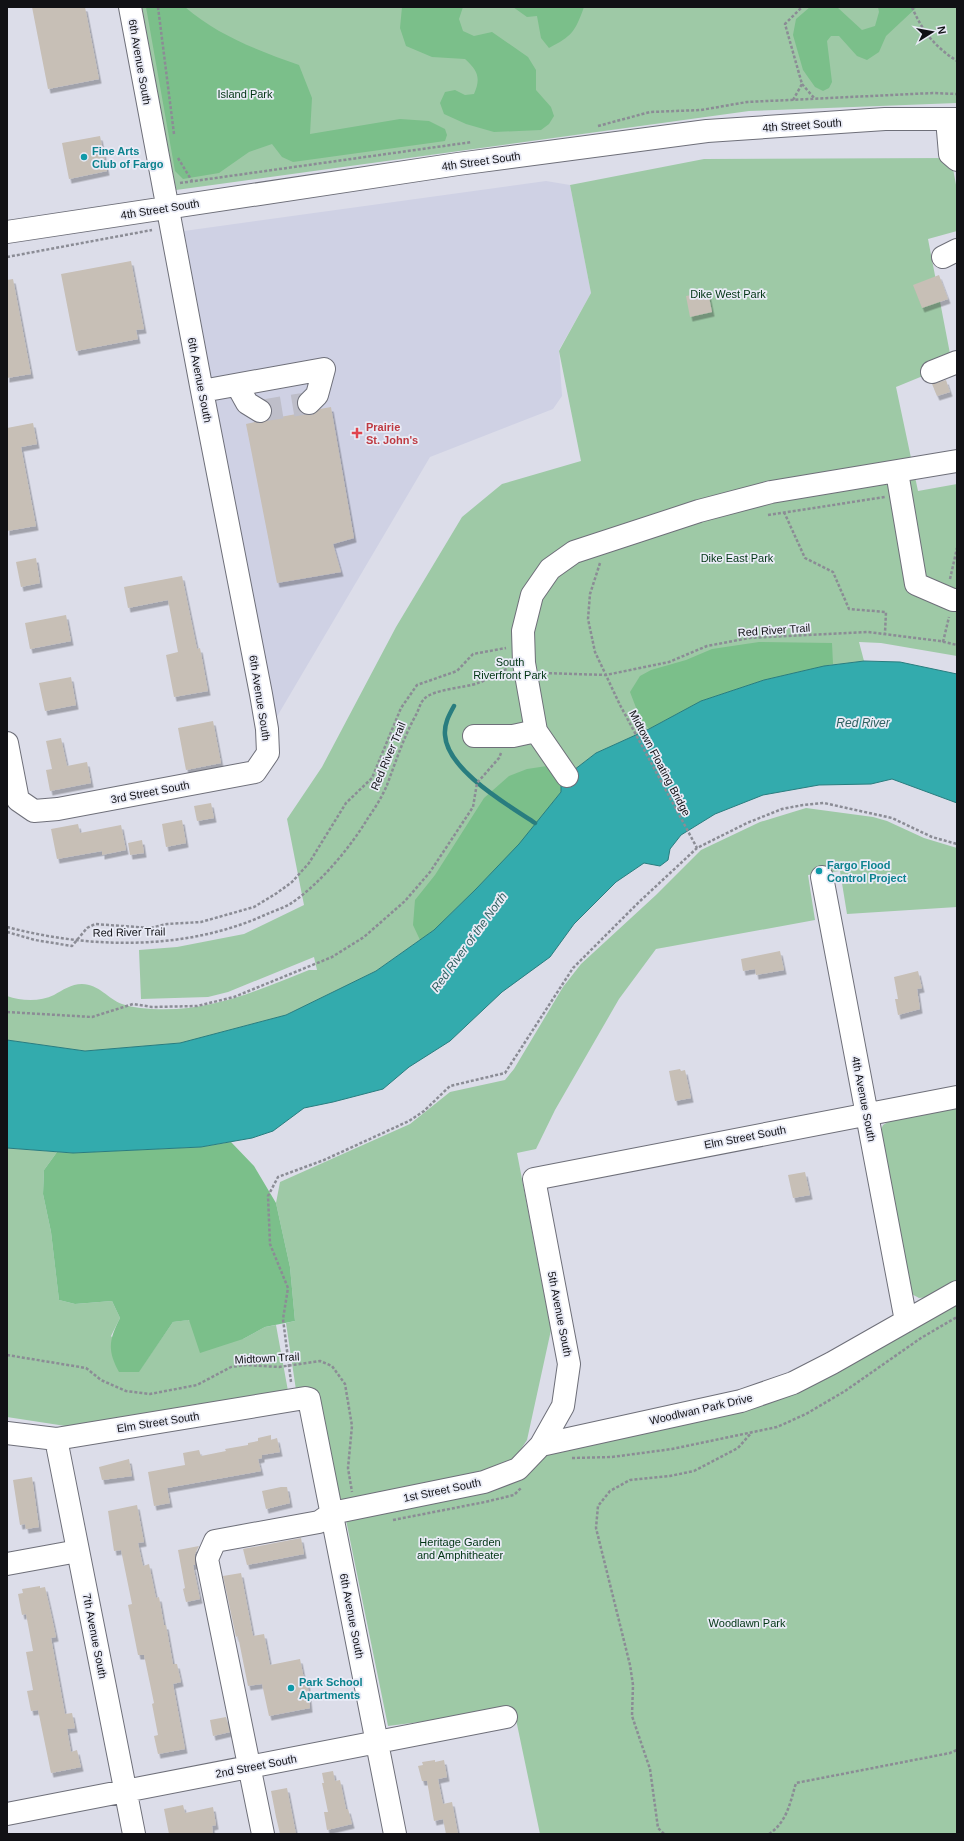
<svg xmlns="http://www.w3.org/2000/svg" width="964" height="1841" font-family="Helvetica,sans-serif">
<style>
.built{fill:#cfd1e4}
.green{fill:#9ec9a6}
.forest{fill:#7bbf8a}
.water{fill:#33abad;stroke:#297d7f}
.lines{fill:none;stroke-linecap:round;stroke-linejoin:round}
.stream{stroke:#297d7f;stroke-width:4.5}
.building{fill:#c7bfb6;filter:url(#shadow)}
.minor-tunnel{stroke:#bebec9;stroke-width:22;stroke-dasharray:22 11;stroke-linecap:butt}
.minor-casing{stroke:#6e6f79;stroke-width:24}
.path{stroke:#8b8c95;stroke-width:2.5;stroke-dasharray:3 2;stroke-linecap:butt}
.minor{stroke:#fff;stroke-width:22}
.culture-dot{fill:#0f9aa8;stroke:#e9ebf6;stroke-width:1.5}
.health-dot{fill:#e0444e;stroke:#e9ebf6;stroke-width:1.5}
.labels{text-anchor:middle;stroke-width:3.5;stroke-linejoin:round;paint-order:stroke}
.street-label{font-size:11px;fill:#111115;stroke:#e9ebf6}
.park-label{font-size:11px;fill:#003413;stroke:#e9ebf6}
.culture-label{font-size:11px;font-weight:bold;fill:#0d838f;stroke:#e9ebf6;text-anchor:start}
.health-label{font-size:11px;font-weight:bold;fill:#be3a42;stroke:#e9ebf6;text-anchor:start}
.water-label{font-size:12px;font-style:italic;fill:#306161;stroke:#e9ebf6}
</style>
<defs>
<filter id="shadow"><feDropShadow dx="2.5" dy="4.5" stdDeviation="0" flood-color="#0004"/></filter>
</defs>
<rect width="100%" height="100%" fill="#dcdde9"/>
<path class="built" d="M 546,181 L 570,185 L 591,293 L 559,350 L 562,396 L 553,409 L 430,457 L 275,720 L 184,231 Z"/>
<path class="green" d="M 141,7 L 957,7 L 957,103 L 749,111 L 176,190 Z
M 951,158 L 957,190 L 957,231 L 928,239 L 952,364 L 896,387 L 918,491 L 957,484 L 957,656 L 881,643 L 859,642 L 864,661 L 824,666 L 764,680 L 701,701 L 649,729 L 596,753 L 561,780 L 561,792 L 520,844 L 476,889 L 434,930 L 376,971 L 286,1015 L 181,1043 L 85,1051 L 7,1040 L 7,996 C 21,1001 40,1002 54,995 C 63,990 71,984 82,984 C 99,984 108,999 122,1004 C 127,1006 134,1007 140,1008 C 204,1015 251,993 309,970 L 317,970 L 314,957 L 228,992 L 208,997 L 141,999 L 139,950 L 177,947 L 244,934 L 304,905 L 287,819 L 322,767 L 396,627 L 462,517 L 502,484 L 581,461 L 559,351 L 591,293 L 570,185 L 704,159 Z
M 806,808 L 873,817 L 887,821 L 924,838 L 957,848 L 957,907 L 847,914 L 840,871 L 808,875 L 815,920 L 656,949 L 619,999 L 555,1110 L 536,1149 L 517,1153 L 551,1330 L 527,1440 L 519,1452 L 504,1467 L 342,1500 L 339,1496 L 296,1390 L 286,1323 L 295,1321 L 290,1267 L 276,1203 L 280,1182 L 410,1124 L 450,1092 L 505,1080 L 514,1069 L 563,987 L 581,964 L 656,895 L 701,850 L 760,822 Z
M 957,1106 L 957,1282 L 929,1297 L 919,1298 L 908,1292 L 878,1136 L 883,1125 L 891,1120 Z
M 7,1148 L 57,1152 L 44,1170 L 43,1194 L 51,1232 L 59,1300 L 75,1304 L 112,1301 L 120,1318 L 111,1336 L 139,1371 L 173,1322 L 188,1320 L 243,1339 L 265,1327 L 276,1325 L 288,1391 L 72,1427 L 7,1417 Z
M 957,1301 L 957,1834 L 540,1834 L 514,1710 L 388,1726 L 346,1520 L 542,1453 L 755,1407 Z"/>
<path class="forest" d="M 146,7 L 185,7 C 217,35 259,51 299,65 L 312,98 L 310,134 L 400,119 L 429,121 L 445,129 L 447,135 L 445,141 L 293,162 L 282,157 L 272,144 L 249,152 L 219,173 L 183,179 L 175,171 Z
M 402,7 L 463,7 L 459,19 L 463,31 L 474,36 L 492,32 L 528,57 L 536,70 L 536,90 L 551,107 L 554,116 L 549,124 L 541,130 L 494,132 L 466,124 L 444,114 L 440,103 L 445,92 L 455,90 L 465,95 L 474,94 C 481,78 478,71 465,59 L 432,57 L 406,46 L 400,28 Z
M 513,7 L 584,7 C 575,32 572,36 549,48 L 541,38 L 537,16 L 527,17 Z
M 810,7 L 837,7 L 862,30 L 875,26 L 879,12 L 878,7 L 917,7 L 886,36 L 879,52 L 867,60 L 857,56 L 839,36 L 831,36 L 827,41 L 832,82 L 829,88 L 823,91 L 815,87 L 803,70 L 793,35 L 796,19 Z
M 759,642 L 832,643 L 833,664 L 764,680 L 701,701 L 649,729 L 640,718 L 630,692 L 640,676 L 651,670 L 686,660 L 712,649 Z
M 547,766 L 561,780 L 561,792 L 520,844 L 476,889 L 434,930 L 420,940 L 413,925 L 415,900 L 435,875 L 484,798 L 509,776 L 527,769 Z
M 231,1142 L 254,1166 L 276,1203 L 290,1267 L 295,1321 L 265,1327 L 243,1339 L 200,1353 L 189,1320 L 173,1322 L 139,1372 L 119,1372 C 107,1350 109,1340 120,1318 L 112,1301 L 75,1304 L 59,1300 L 51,1232 L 43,1194 L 44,1170 L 57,1152 L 73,1153 L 201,1147 Z"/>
<path class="water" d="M 864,661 L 900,662 L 957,674 L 957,803 L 892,779 L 871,784 L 819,785 L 763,795 L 715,814 L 681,835 L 670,849 L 668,860 L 660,866 L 644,863 L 616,882 L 574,924 L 550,957 L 502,992 L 450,1041 L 409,1067 L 383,1089 L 333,1102 L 304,1108 L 273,1131 L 252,1138 L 201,1147 L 73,1153 L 7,1148 L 7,1040 L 85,1051 L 180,1043 L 286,1015 L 376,971 L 434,930 L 476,889 L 519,844 L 561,792 L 561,780 L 596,753 L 649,729 L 701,701 L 764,680 L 824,666 Z"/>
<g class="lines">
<path class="stream" d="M 454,706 C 449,715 444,724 445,735 C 447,770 508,805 535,823"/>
</g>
<path class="building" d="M 32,7 L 85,7 L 99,79 L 48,89 Z
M 100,136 L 107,171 L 69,179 L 62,143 Z
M 131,261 L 144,329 L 136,330 L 138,339 L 76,351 L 61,274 Z
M 939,275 L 948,299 L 922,308 L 913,285 Z
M 13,279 L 31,374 L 7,378 L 7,280 Z
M 708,292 L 712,312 L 690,317 L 686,296 Z
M 946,380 L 950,392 L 937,396 L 932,384 Z
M 331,407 L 354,538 L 333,544 L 341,572 L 277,583 L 246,424 L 255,422 L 260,423 L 269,419 L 302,413 L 312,415 L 320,409 Z
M 33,423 L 37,444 L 21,447 L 36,526 L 7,531 L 7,428 Z
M 36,558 L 40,583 L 21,587 L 16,562 Z
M 182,576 L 197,649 L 200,648 L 208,691 L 174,697 L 166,655 L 178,652 L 168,600 L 128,608 L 124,587 Z
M 66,615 L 71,641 L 30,649 L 25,623 Z
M 71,677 L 76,705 L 45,711 L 39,683 Z
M 213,721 L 221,763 L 186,770 L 178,728 Z
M 61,738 L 67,766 L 87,762 L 91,783 L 50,791 L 46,770 L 52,769 L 46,741 Z
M 211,803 L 214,818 L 197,821 L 194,806 Z
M 182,820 L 186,843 L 166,847 L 162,824 Z
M 78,824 L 80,833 L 121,825 L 126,850 L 102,855 L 102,851 L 57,859 L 51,829 Z
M 142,840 L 144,853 L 130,855 L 128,843 Z
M 780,951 L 784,970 L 756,975 L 755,969 L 743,971 L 741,959 Z
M 918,971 L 922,988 L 917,989 L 920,1009 L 898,1015 L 895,999 L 898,999 L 894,977 Z
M 680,1069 L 681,1071 L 685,1070 L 691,1098 L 675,1101 L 669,1071 Z
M 805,1172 L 810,1195 L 793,1198 L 788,1175 Z
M 271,1435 L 271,1440 L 277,1438 L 280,1452 L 262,1455 L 262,1458 L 258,1459 L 261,1471 L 167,1488 L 170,1503 L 154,1506 L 148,1472 L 185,1465 L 183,1453 L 199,1450 L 201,1456 L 226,1451 L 225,1449 L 248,1445 L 248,1443 L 258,1441 L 258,1438 Z
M 129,1459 L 132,1476 L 102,1480 L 99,1467 Z
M 32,1477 L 39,1527 L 26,1529 L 25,1524 L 20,1525 L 13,1480 Z
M 281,1487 L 287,1487 L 290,1503 L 266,1509 L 262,1491 Z
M 137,1505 L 144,1542 L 138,1543 L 143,1566 L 149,1564 L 156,1598 L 159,1597 L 164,1625 L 166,1625 L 173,1664 L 177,1664 L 181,1682 L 173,1684 L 185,1749 L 158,1754 L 154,1736 L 158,1735 L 152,1704 L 154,1703 L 144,1655 L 138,1655 L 128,1605 L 132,1604 L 121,1550 L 114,1551 L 108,1511 Z
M 301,1538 L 304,1554 L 247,1565 L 243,1549 Z
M 199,1546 L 195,1554 L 195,1565 L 193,1565 L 200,1599 L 186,1602 L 183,1589 L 185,1588 L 178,1550 Z
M 241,1573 L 253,1636 L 264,1634 L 270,1665 L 300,1659 L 304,1679 L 307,1678 L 310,1708 L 269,1716 L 262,1684 L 248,1686 L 238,1636 L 236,1637 L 223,1576 Z
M 40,1586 L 40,1588 L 45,1587 L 52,1618 L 56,1637 L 51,1638 L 65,1714 L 72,1713 L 75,1728 L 67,1729 L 71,1752 L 77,1750 L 81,1767 L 51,1773 L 38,1710 L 31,1711 L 27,1691 L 33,1690 L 26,1652 L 33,1651 L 26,1614 L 22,1615 L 18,1594 L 23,1593 L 22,1589 Z
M 226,1717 L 230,1732 L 213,1736 L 210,1720 Z
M 435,1760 L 435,1762 L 444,1760 L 447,1777 L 438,1779 L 443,1804 L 452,1802 L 458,1834 L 446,1834 L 443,1819 L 434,1821 L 427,1781 L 422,1781 L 418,1766 L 423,1765 L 422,1762 Z
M 333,1771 L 335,1781 L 340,1780 L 346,1809 L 348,1809 L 352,1824 L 327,1830 L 324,1812 L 328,1812 L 322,1783 L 324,1783 L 322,1773 Z
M 287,1788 L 296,1834 L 280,1834 L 276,1817 L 271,1791 Z
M 183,1805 L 185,1813 L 213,1807 L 216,1825 L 212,1826 L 213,1834 L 169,1834 L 164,1809 Z"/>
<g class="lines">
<path class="minor-tunnel" d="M 260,411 L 309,403"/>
<defs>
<path id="minor" d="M 947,119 L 950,154 L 957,160
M 7,232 L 458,164 L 707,131 L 885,119 L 957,119
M 943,257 L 957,250
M 932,372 L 957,362
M 237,385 L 247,403 L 260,411
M 202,391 L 324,369 L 317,395 L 309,403
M 897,472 L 916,584 L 953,600 L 957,600
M 474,736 L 513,736 L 536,731
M 7,743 L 18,800 L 34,811 L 58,809 L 255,772 L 268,753 L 267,729 L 261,694 L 202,391 L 130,7
M 567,776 L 536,731 L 524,663 L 523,631 L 532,595 L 550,569 L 574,552 L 699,511 L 771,492 L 957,461
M 822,877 L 906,1321
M 7,1433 L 56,1439 L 305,1398 L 309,1399 L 395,1834
M 56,1439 L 134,1834
M 541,1445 L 741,1401 L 793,1383 L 832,1363 L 957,1292
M 7,1564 L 78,1551
M 7,1814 L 506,1717
M 263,1834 L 207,1559 L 215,1541 L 319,1522 L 332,1513 L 484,1482 L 518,1469 L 541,1445 L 563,1406 L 569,1364 L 534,1179 L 957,1097"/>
</defs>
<use href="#minor" class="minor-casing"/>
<path class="path" d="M 158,7 L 174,134
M 912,7 C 922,31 935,47 957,61
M 802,84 L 815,99
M 793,100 L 802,84 L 785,24 L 802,7
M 598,126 L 650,112 L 701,110 L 747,102 L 933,93 L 957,94
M 178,158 L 192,181
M 180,183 L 472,142
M 7,257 L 152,230
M 784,512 L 805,558 L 833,572 L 849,609 L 886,612 L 885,633
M 768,515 L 885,497
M 600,563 L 590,594 L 588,619 L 595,652 L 620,705 L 697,848
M 950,579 L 957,548
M 943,642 L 949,617
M 544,673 L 606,675 L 669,662 L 707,646 L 749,638 L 868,632 L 940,641 L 957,645
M 7,927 C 90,949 187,951 267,914 C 274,911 283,908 290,904 C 319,885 350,848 368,818 C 375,808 382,797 387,785 C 396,761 404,736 417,713 C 419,708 421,702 424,699 C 433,689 465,688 478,683 C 488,680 497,672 507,669
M 7,932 L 35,940 L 72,946 L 87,928 L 95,924 L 150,928 L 167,924 L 201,922 L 254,907 L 277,893 L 292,882 L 309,863 L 346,803 L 372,778 L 401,708 L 417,685 L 457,671 L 473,654 L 506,648
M 7,1012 L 92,1017 L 133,1004 L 152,1007 L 197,1006 L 234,997 L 332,957 L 364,937 L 405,901 L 430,872 L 473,807 L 477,783 L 499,758 L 501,753
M 7,1355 L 86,1368 L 101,1380 L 126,1391 L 150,1394 L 197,1385 L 231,1367 L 246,1365 L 279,1367 L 320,1361 L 332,1366 L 345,1384 L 352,1426 L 348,1468 L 352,1492
M 291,1382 L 283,1319 L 288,1288 L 270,1244 L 268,1196 L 278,1177 L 324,1160 L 409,1121 L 424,1111 L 450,1086 L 505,1073 L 573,968 L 639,902 L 697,848 L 747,823 L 782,809 L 803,805 L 824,803 L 892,818 L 932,837 L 957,844
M 572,1458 L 612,1457 L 672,1449 L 777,1427 L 806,1414 L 845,1391 L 921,1338 L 957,1317
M 393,1520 L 485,1502 L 514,1495 L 522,1487
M 664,1834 L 658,1828 L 650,1769 L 632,1716 L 633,1685 L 630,1665 L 596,1528 L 598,1506 L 610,1491 L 630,1480 L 670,1476 L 694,1471 L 738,1448 L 752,1432
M 769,1834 C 787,1822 790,1803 796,1783 L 950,1753 L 957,1750"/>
<use href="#minor" class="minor"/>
</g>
<g class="culture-dot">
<circle cx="84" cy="157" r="4"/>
<circle cx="819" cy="871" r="4"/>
<circle cx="291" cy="1688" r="4"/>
</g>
<path class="health-dot" d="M355 427h4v4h4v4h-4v4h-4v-4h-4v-4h4z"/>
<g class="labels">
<g class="street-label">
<text transform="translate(140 62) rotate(80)" y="4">6th Avenue South</text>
<text transform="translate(802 125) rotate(-4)" y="4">4th Street South</text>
<text transform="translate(481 161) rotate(-8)" y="4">4th Street South</text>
<text transform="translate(160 209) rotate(-9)" y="4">4th Street South</text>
<text transform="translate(200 380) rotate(79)" y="4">6th Avenue South</text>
<text transform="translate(774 630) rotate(-4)" y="4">Red River Trail</text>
<text transform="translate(260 698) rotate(81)" y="4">6th Avenue South</text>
<text transform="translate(388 756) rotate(-67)" y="4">Red River Trail</text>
<text transform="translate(660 763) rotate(62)" y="4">Midtown Floating Bridge</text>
<text transform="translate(150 792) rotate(-11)" y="4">3rd Street South</text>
<text transform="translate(129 932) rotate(-1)" y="4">Red River Trail</text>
<text transform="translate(864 1099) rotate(79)" y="4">4th Avenue South</text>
<text transform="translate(745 1137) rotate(-11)" y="4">Elm Street South</text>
<text transform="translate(560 1314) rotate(79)" y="4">5th Avenue South</text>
<text transform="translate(267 1358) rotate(-3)" y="4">Midtown Trail</text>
<text transform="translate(701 1409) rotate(-13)" y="4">Woodlwan Park Drive</text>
<text transform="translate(158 1422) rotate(-9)" y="4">Elm Street South</text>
<text transform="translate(442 1490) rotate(-12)" y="4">1st Street South</text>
<text transform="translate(352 1616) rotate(79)" y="4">6th Avenue South</text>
<text transform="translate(95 1636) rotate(79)" y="4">7th Avenue South</text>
<text transform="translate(256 1766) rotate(-11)" y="4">2nd Street South</text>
</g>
<g class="park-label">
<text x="245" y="98">Island Park</text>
<text x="728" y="298">Dike West Park</text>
<text x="737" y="562">Dike East Park</text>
<text x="510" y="666">South<tspan x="510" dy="13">Riverfront Park</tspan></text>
<text x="460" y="1546">Heritage Garden<tspan x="460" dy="13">and Amphitheater</tspan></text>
<text x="747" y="1627">Woodlawn Park</text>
</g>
<g class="culture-label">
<text x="92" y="155">Fine Arts<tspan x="92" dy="13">Club of Fargo</tspan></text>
<text x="827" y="869">Fargo Flood<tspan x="827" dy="13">Control Project</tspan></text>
<text x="299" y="1686">Park School<tspan x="299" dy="13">Apartments</tspan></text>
</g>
<g class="health-label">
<text x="366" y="431">Prairie<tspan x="366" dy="13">St. John's</tspan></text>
</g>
<g class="water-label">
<text x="863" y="727">Red River</text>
<text transform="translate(469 942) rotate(-54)" y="4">Red River of the North</text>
</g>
</g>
<rect width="964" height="1841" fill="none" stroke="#111115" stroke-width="16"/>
<g transform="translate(932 32) rotate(79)" stroke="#e9ebf6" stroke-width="3" paint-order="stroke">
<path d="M0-3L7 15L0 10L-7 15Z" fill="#111115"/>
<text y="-6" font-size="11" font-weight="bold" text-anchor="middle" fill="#111115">N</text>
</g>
</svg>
